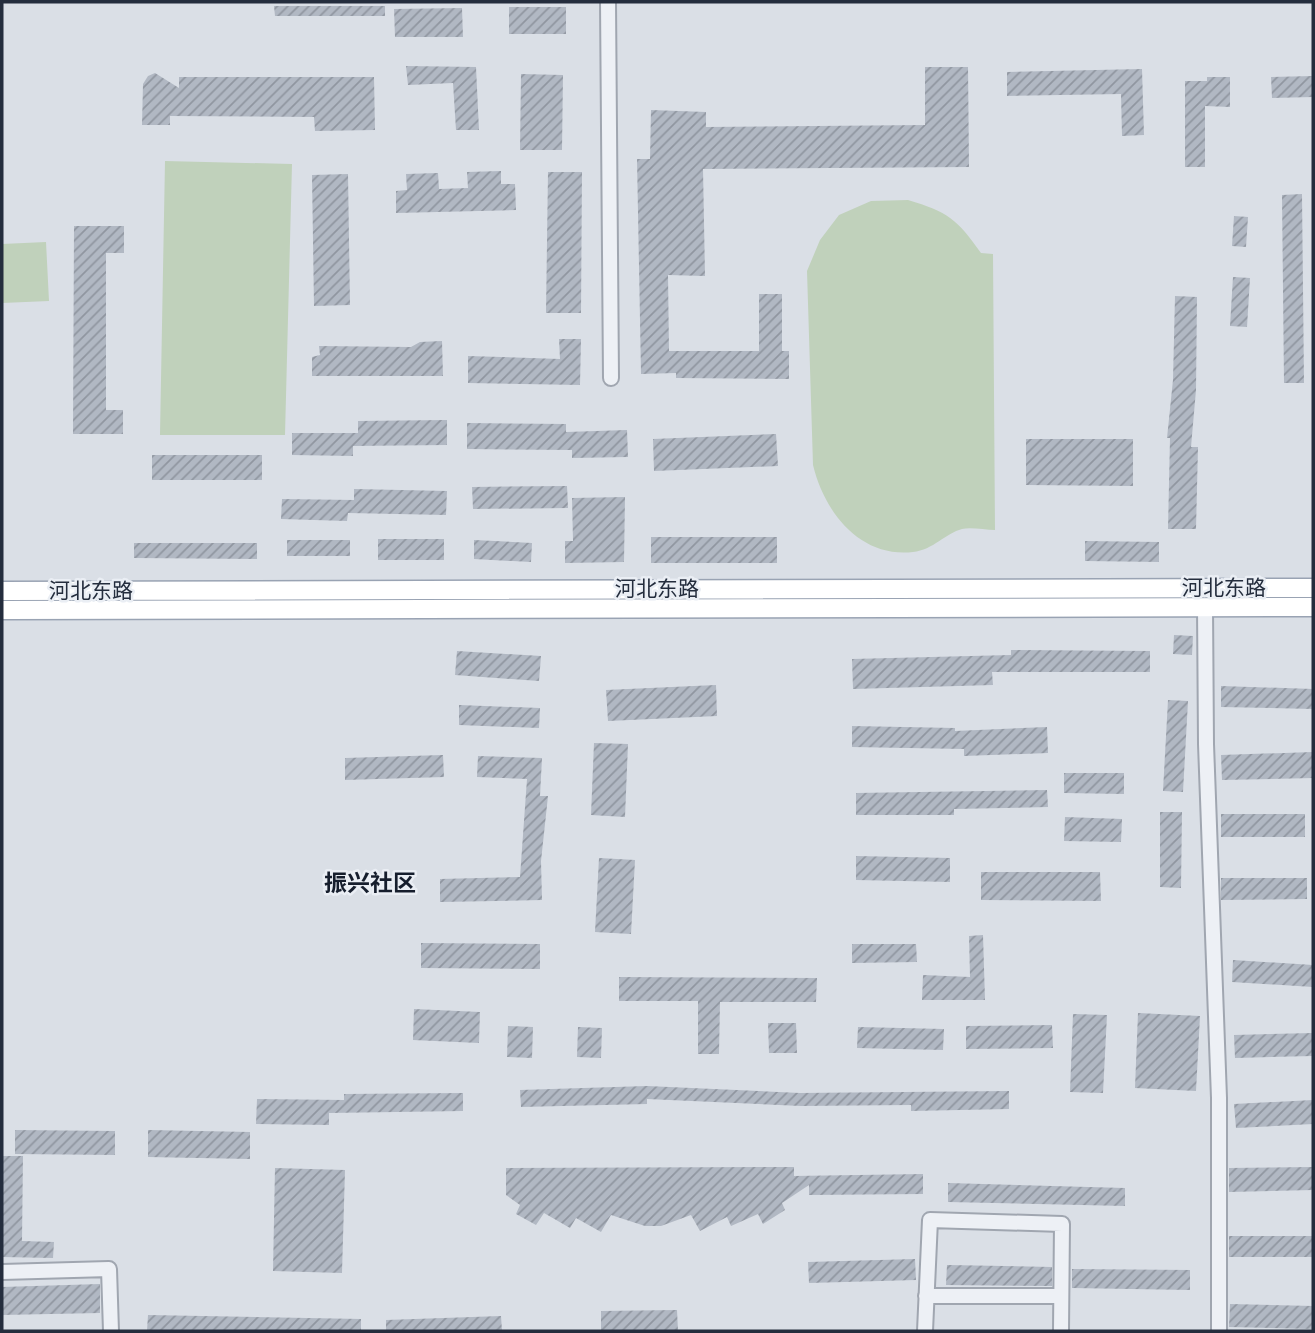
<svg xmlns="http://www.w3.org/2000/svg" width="1315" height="1333" font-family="Jost,'Noto Sans SC',sans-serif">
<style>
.green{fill:#c0d1bb}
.building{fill:url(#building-hatch)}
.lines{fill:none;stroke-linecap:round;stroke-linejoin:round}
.minor-casing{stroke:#a0a6b0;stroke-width:18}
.major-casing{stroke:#99a3b3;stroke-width:21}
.minor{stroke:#edf0f5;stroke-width:14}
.major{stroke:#fff;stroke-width:18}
.labels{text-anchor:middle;stroke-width:5;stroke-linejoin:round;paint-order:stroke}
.street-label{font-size:21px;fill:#242d3d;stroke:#eaeef4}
.neighbourhood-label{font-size:23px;font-weight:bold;fill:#161e2d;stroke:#eaeef4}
</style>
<defs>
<pattern id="building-hatch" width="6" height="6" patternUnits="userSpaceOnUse" patternTransform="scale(1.75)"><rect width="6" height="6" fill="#b1b8c3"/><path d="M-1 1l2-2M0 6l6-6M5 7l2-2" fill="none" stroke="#9096a0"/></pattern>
</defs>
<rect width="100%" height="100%" fill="#dadfe6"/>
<path class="green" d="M 165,161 L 292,164 L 285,435 L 160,435 Z
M 908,200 C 948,212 957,219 981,253 L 993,254 L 995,530 C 985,530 971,527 962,529 C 946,533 933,550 913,552 C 859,558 824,511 813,465 L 807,271 L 820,240 L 839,215 L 871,201 Z
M 46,242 L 49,301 L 2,303 L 2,244 Z"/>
<path class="building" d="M 274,6 L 385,6 L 385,16 L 275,16 Z
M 509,7 L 566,7 L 566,34 L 509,34 Z
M 462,8 L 463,37 L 395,37 L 394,9 Z
M 406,66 L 476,67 L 479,130 L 456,130 L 453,83 L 408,85 Z
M 925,67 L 968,67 L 969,167 L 703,169 L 705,276 L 668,275 L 669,351 L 759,351 L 759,294 L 782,294 L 782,351 L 789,351 L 789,379 L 676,378 L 676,373 L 641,374 L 637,159 L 650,159 L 651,110 L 706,112 L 706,127 L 925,125 Z
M 1142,69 L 1144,135 L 1122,136 L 1121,94 L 1007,96 L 1007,72 Z
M 155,73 L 179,88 L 179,77 L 374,77 L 375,130 L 315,131 L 314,117 L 170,116 L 170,125 L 142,125 L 143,84 L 148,76 Z
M 521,74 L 563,75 L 562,150 L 520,150 Z
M 1313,76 L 1313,97 L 1272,98 L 1271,77 Z
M 1207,77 L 1230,77 L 1230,107 L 1205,106 L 1205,167 L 1185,167 L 1185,81 L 1207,81 Z
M 501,171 L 501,184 L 515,184 L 516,210 L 396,213 L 396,191 L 407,190 L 406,174 L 438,173 L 439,189 L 468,188 L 467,172 Z
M 548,172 L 582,172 L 581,313 L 546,313 Z
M 348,174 L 350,305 L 314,306 L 312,175 Z
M 1302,194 L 1304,383 L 1284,383 L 1282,195 Z
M 1234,216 L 1248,217 L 1246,247 L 1232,246 Z
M 74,226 L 124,226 L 124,253 L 106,253 L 106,410 L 123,410 L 123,434 L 73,434 Z
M 1233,277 L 1250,278 L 1247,327 L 1230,326 Z
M 1175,296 L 1197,297 L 1196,390 L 1191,447 L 1198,447 L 1196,529 L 1168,529 L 1170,438 L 1167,438 L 1173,380 Z
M 559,339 L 581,339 L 580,385 L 468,383 L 468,356 L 560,359 Z
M 442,341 L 443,376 L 312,376 L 312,357 L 320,355 L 319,346 L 411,347 L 420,342 Z
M 447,420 L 447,445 L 353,446 L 353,456 L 292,455 L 292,433 L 358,433 L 358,421 Z
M 467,423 L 566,424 L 566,432 L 627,430 L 628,457 L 572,458 L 572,450 L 467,449 Z
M 776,434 L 778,466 L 654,471 L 653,439 Z
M 1026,439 L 1133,439 L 1133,486 L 1026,485 Z
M 152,455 L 262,455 L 262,480 L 152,480 Z
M 567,486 L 568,508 L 473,509 L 472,487 Z
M 354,489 L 447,491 L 446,515 L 348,513 L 347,521 L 281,519 L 282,499 L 354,500 Z
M 625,497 L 624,562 L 565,563 L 565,541 L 573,541 L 572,498 Z
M 651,537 L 777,537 L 777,563 L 651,563 Z
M 378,539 L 444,539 L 444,560 L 378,560 Z
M 287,540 L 350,540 L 350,556 L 287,556 Z
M 474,540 L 532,543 L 531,562 L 474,559 Z
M 1085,541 L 1159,542 L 1159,562 L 1085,561 Z
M 134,543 L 257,543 L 257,559 L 134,558 Z
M 1174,635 L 1193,636 L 1192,655 L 1173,654 Z
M 1011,650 L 1150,651 L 1150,672 L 992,672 L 993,685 L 853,689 L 852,659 L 1011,655 Z
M 457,651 L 541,656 L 539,681 L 455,675 Z
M 716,685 L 717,716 L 608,721 L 606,690 Z
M 1221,686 L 1313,689 L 1313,709 L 1221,707 Z
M 1168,700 L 1188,701 L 1183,792 L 1163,791 Z
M 459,705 L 540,708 L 539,728 L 459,725 Z
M 852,726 L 955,728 L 955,731 L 1047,727 L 1048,753 L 964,756 L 964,749 L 852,747 Z
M 594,743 L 628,744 L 625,817 L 591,815 Z
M 1313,752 L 1313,778 L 1222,780 L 1221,755 Z
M 443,755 L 444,777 L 345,780 L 345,758 Z
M 478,756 L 542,758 L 540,796 L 548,796 L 541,861 L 542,900 L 440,902 L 440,879 L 520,877 L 527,779 L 477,777 Z
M 1064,773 L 1124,773 L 1124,794 L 1064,793 Z
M 1047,790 L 1048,807 L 954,809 L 954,815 L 856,815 L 856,793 Z
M 1160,812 L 1182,812 L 1181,888 L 1160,887 Z
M 1221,814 L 1305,814 L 1305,837 L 1221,837 Z
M 1065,817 L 1122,819 L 1121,842 L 1064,841 Z
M 856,856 L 950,858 L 950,882 L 856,880 Z
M 599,858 L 635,860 L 631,934 L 595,932 Z
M 981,872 L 1100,872 L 1101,901 L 981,900 Z
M 1221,878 L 1307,878 L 1307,899 L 1221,900 Z
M 983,935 L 985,1000 L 922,1000 L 923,975 L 970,977 L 969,936 Z
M 421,943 L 540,944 L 540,969 L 421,968 Z
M 852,944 L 916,944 L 917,962 L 852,963 Z
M 1233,960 L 1313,965 L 1313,987 L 1232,982 Z
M 619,977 L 817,978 L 816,1002 L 720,1002 L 719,1054 L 698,1054 L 698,1001 L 619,1001 Z
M 414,1009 L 480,1012 L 479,1043 L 413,1040 Z
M 1138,1013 L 1200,1016 L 1196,1091 L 1135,1088 Z
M 1073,1014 L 1107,1015 L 1103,1093 L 1070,1092 Z
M 768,1023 L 796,1023 L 797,1053 L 769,1053 Z
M 1052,1025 L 1053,1048 L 966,1049 L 966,1026 Z
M 508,1026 L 533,1027 L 532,1058 L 507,1057 Z
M 578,1027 L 602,1028 L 601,1058 L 577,1057 Z
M 858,1027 L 944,1029 L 943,1050 L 857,1048 Z
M 1313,1033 L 1313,1056 L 1235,1058 L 1234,1035 Z
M 647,1086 L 800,1093 L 1009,1091 L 1009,1109 L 911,1111 L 911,1105 L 801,1106 L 647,1099 L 647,1104 L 521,1107 L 520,1090 Z
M 463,1093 L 463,1111 L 329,1113 L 329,1125 L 256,1124 L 257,1099 L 344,1100 L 344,1094 Z
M 1313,1100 L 1313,1124 L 1236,1128 L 1234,1104 Z
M 15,1130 L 115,1131 L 115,1155 L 15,1154 Z
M 148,1130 L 250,1132 L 250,1159 L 148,1157 Z
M 2,1156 L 23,1156 L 22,1241 L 54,1242 L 53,1258 L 2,1257 Z
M 794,1167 L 794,1176 L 923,1174 L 923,1194 L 809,1195 L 809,1185 L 782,1203 L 785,1210 L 763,1224 L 758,1214 L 731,1226 L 727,1217 L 700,1231 L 691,1215 L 661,1226 L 645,1226 L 611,1215 L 601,1232 L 576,1218 L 570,1228 L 544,1213 L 536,1225 L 516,1214 L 520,1205 L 506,1195 L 506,1168 Z
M 1313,1167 L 1313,1190 L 1229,1192 L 1229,1168 Z
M 275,1168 L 345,1170 L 342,1273 L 273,1271 Z
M 948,1183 L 1125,1188 L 1125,1206 L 948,1202 Z
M 1229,1236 L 1313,1236 L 1313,1257 L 1229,1257 Z
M 915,1259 L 916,1280 L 809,1283 L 808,1262 Z
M 947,1265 L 1052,1267 L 1052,1286 L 946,1285 Z
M 1072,1269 L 1190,1270 L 1190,1290 L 1072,1288 Z
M 100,1284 L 100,1313 L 2,1315 L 2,1287 Z
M 1230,1304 L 1313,1306 L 1313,1329 L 1229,1327 Z
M 677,1310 L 678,1331 L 601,1331 L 601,1311 Z
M 148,1315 L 361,1319 L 361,1331 L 147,1331 Z
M 501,1316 L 502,1331 L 386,1331 L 386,1320 Z"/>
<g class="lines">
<defs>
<path id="minor" d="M 608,2 L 611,378
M 1205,607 L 1206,744 L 1219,1098 L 1219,1331
M 2,1272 L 109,1269 L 111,1331
M 926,1296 L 1061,1296
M 925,1331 L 930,1220 L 1062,1224 L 1061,1331"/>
<path id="major" d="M 2,591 L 1313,588
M 2,610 L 1313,607"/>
</defs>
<use href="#minor" class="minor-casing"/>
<use href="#major" class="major-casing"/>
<use href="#minor" class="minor"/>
<use href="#major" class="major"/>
</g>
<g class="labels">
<g class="street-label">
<text x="1224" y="595">河北东路</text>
<text x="657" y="596">河北东路</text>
<text x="91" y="598">河北东路</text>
</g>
<g class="neighbourhood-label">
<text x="370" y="891">振兴社区</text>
</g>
</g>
<rect width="1315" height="1333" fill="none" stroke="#242d3d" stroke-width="7"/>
</svg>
